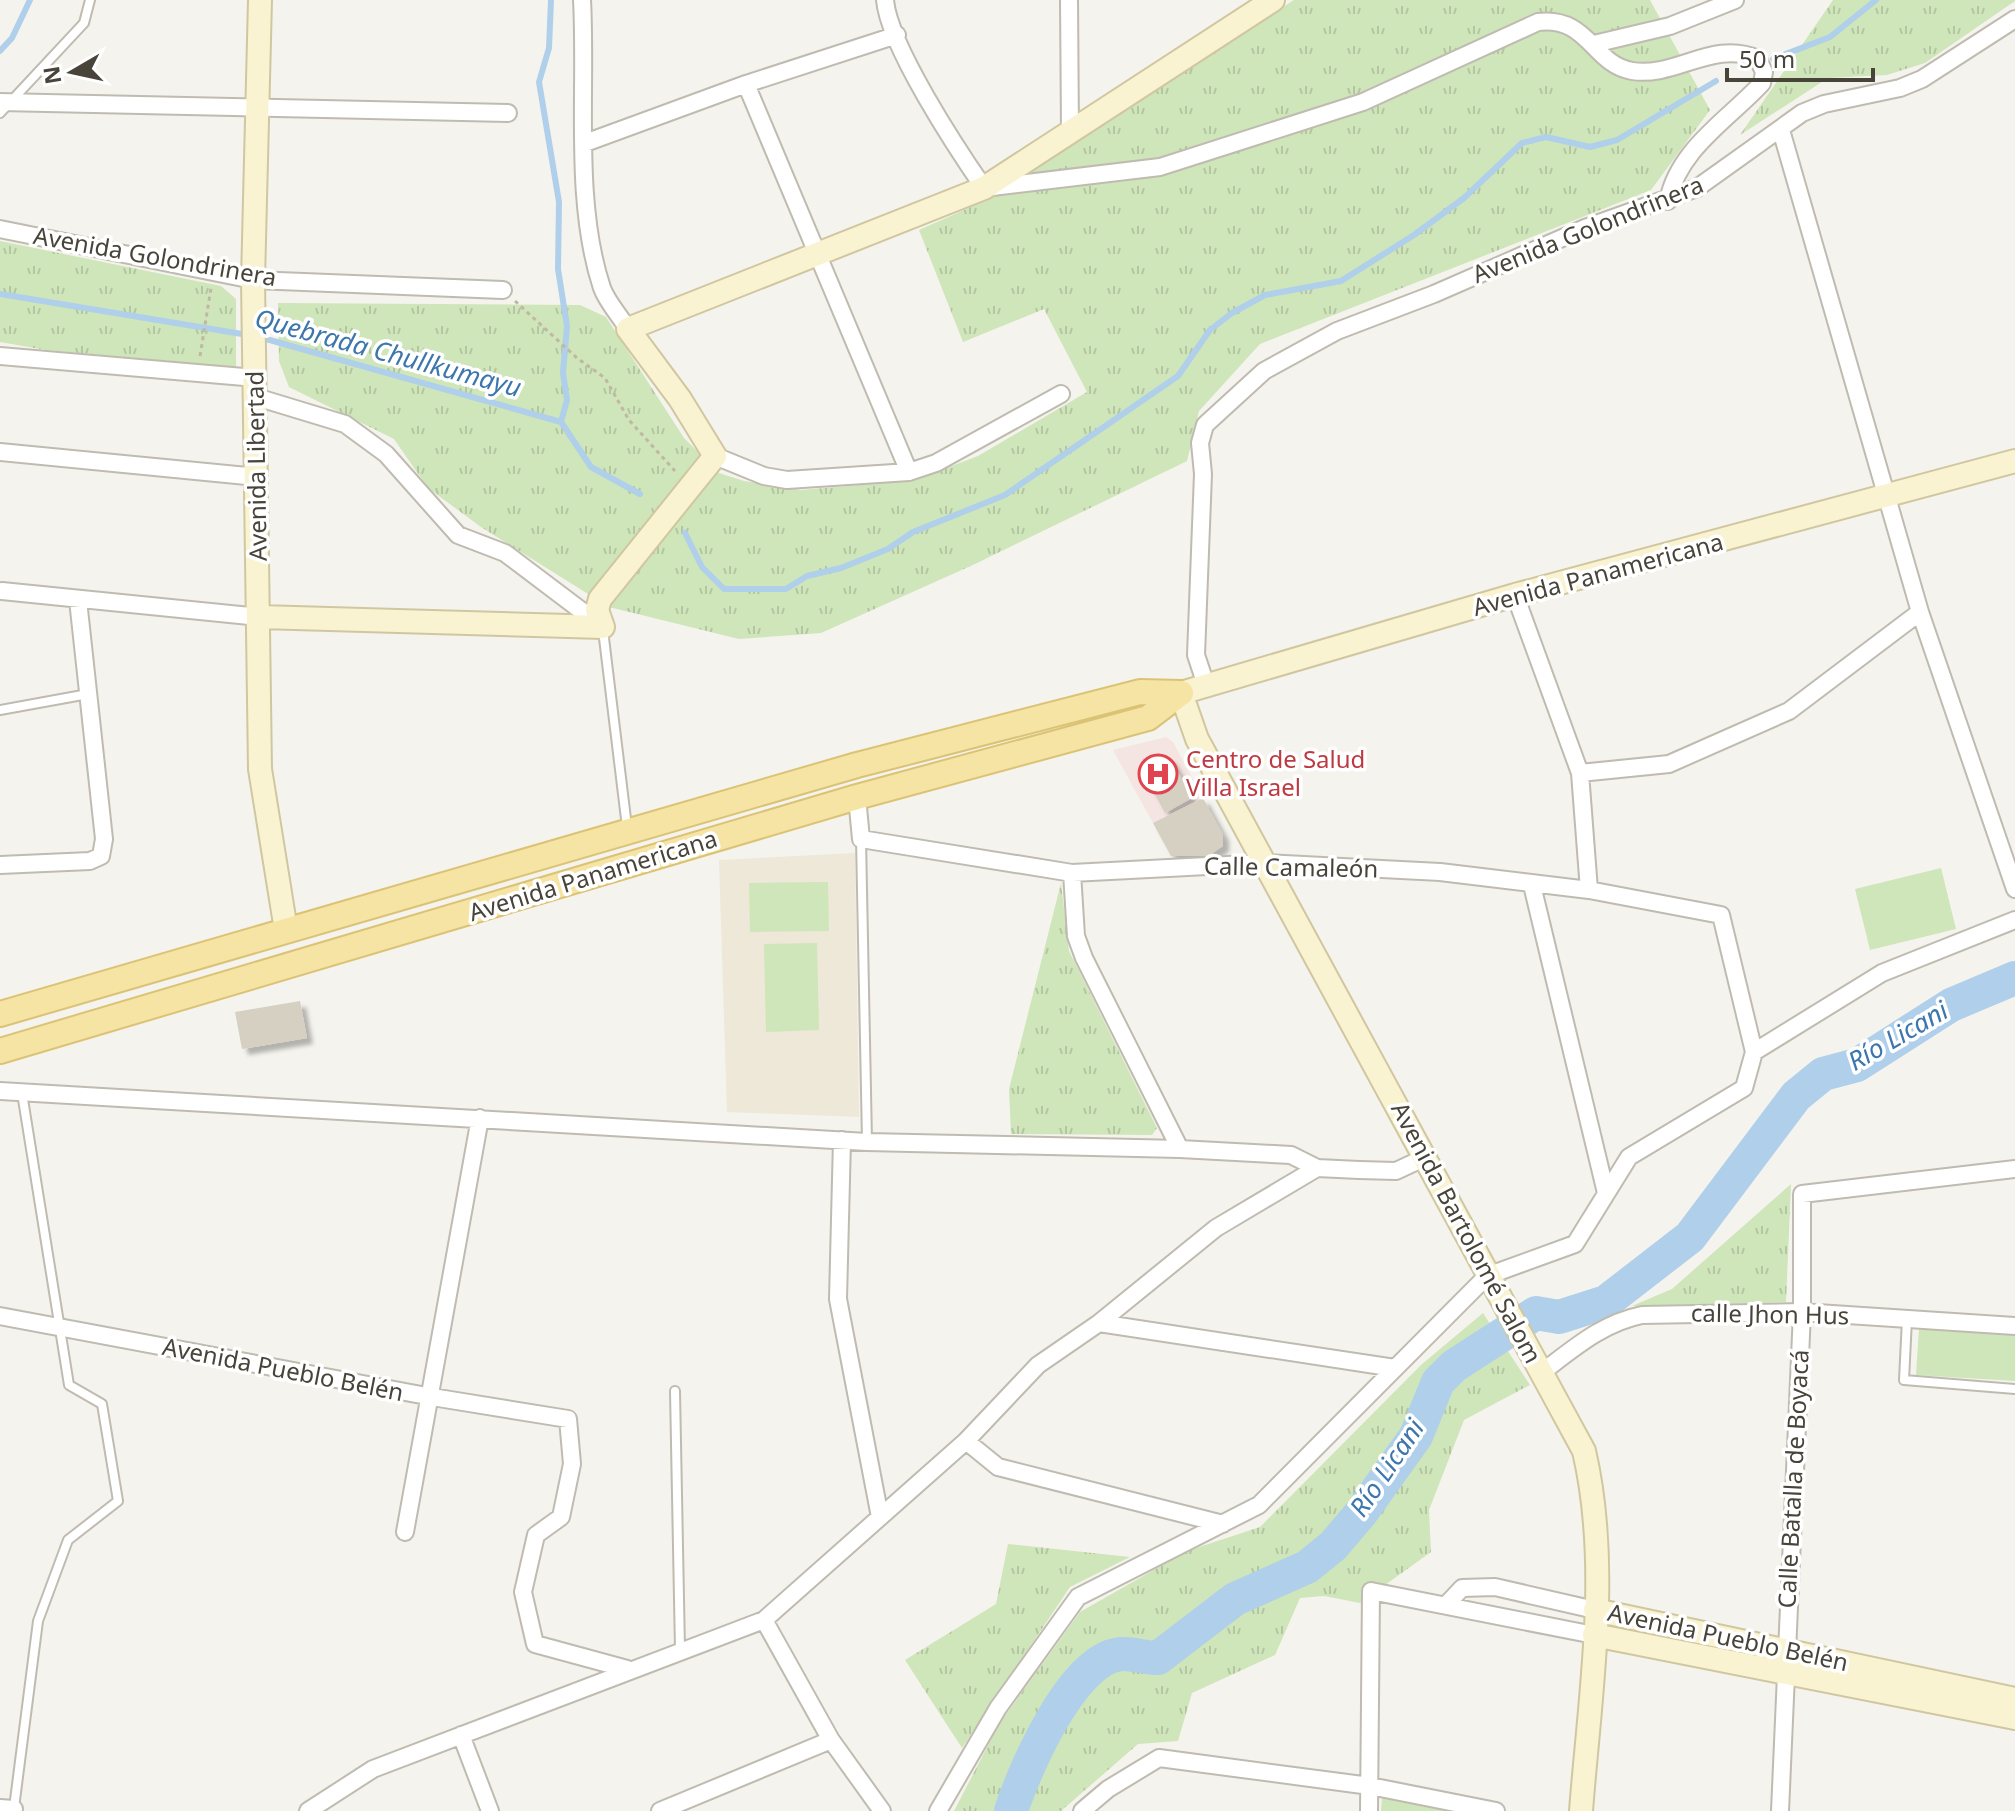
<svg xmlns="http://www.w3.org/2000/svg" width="2015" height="1811" font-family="'Noto Sans',sans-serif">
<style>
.education{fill:#ede8d8}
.medical{fill:#f4e5e2}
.grass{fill:url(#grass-tufts)}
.park{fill:#cfe5ba}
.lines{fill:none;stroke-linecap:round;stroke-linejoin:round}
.stream{stroke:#afcfeb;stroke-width:6}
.river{stroke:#afcfeb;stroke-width:34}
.building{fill:#d6d0c3;filter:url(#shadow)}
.lane-casing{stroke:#c0bbb0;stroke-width:12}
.street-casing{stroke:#c0bbb0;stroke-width:20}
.secondary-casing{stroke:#d0c7a0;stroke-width:26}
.primary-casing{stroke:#dbc375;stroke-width:28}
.path{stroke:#c0b8a2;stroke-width:3;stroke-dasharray:4 4;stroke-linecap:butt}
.lane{stroke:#fff;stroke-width:8}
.street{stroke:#fff;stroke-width:16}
.secondary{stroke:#faf3d1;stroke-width:22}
.primary{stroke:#f6e4a5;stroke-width:24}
.labels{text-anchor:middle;stroke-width:7;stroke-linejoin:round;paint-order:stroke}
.street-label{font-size:24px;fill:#49443a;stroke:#fff}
.health-label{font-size:24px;fill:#be3a42;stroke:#fff;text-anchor:start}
.water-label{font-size:26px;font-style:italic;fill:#3c76ad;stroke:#fff}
</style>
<defs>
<pattern id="grass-tufts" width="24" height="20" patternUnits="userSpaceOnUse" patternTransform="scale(2)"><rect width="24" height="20" fill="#cfe5ba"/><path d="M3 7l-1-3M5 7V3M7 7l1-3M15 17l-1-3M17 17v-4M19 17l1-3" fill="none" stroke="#b3c6a1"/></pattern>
<filter id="shadow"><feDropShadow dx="6" dy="6" stdDeviation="2" flood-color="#0004"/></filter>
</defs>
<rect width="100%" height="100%" fill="#f5f3ed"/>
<path class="education" d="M 855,853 L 859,1117 L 727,1112 L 719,860 Z"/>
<path class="medical" d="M 1166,737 L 1173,742 L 1223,835 L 1223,846 L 1208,856 L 1171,856 L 1113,750 Z"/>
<path class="grass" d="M 1294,0 L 1650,0 L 1710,110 L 1651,190 L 1260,344 L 1199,411 L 1187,461 L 975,564 L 821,633 L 739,639 L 609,607 L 481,527 L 428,488 L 394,439 L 289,387 L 279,361 L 278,303 L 580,305 L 606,317 L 684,438 L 719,473 L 744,481 L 801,490 L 915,480 L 978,456 L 1087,392 L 1044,309 L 963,342 L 919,230 L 982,202 Z
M 1833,0 L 2015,0 L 2015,1 L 1925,63 L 1887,75 L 1828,78 L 1740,135 Z
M 0,241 L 221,286 L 236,299 L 236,367 L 46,350 L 0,342 Z
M 1061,883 L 1069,951 L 1157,1128 L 1152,1135 L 1011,1134 L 1009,1089 Z
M 1791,1184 L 1786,1302 L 1632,1306 L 1672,1289 Z
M 1483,1313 L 1530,1385 L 1464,1420 L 1429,1510 L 1431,1552 L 1360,1603 L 1324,1596 L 1300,1598 L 1275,1655 L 1192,1693 L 1178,1741 L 1138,1744 L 1061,1811 L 954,1811 L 999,1724 L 1080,1612 L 1187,1551 L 1260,1527 L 1421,1365 Z
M 1008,1544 L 1130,1557 L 1070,1587 L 962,1748 L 905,1660 L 996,1604 Z"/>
<path class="park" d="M 1941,868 L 1956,929 L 1870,950 L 1855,889 Z
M 828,882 L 829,931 L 750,932 L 749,883 Z
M 817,943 L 819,1030 L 766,1032 L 764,944 Z
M 1919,1328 L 2015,1334 L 2015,1381 L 1916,1375 Z
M 1382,1798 L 1447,1811 L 1381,1811 Z"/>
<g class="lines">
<path class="stream" d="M 551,0 L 549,48 L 539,82 L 559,202 L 558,269 L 567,326 L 563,373 L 567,400 L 561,422
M 0,51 L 12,38 L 30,0
M 1773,59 L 1830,37 L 1876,0
M 0,294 L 248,335
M 259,337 L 561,422 L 591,467 L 640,494
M 685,533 L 702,567 L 724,589 L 786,589 L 807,576 L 841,568 L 888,549 L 913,532 L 1005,495 L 1178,376 L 1210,330 L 1232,313 L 1265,295 L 1341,281 L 1414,235 L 1464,198 L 1522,143 L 1546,137 L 1590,147 L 1617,140 L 1716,81"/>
<path class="river" d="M 1011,1811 C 1024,1771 1072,1658 1121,1654 C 1132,1653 1146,1658 1158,1658 L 1235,1599 L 1307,1567 L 1333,1546 L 1361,1513 L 1416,1436 L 1438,1382 L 1454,1366 L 1536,1313 L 1559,1317 L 1606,1302 L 1690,1237 L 1796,1096 L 1823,1074 L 1857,1065 L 1951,1005 L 2015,978"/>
</g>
<path class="building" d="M 1170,757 L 1192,798 L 1165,813 L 1143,773 Z
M 1203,798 L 1223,835 L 1223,846 L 1208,856 L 1171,856 L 1153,823 Z
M 300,1001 L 307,1038 L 242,1049 L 235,1012 Z"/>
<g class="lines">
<defs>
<path id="lane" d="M 0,113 L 84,23 L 90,0
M 603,630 L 627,827
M 0,710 L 88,694
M 861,839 L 867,1141
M 1907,1319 L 1904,1380 L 2015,1389
M 675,1391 L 680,1650
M 14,1808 L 38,1621 L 68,1540 L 118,1501 L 102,1404 L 69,1385 L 22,1093"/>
<path id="street" d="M 582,0 C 587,91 573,201 602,288 C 607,302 620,316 628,329
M 885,0 C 889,46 957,149 984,188 L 1160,167 L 1363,102 L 1538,22 C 1589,16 1592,64 1632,71 C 1676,78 1713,39 1758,59 L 1764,72 L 1762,83 C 1729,119 1678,149 1668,201
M 1069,0 L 1070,131
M 1594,44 L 1670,26 L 1735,0
M 746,84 L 909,472
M 0,102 L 508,113
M 1781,130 L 1920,612 L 2015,889
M 585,143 L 746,84 L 897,35
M 0,229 L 253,280 L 503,290
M 0,356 L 256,378
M 256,397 L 345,424 L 386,454 L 458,535 L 505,553 L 603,627
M 0,452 L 257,477
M 715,456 L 764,476 L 787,480 L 909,472 L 936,463 L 1061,394
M 2,591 L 260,617
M 1515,595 L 1580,773 L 1589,890
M 1206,685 L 1196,655 L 1203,474 L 1200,443 L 1205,425 L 1264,371 L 1337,331 L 1434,294 L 1585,228 L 1697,188 L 1802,113 L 1824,104 L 1900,88 L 1922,79 L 2015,19
M 1580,773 L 1669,764 L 1789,711 L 1920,612
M 857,797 L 861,839 L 1072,873 L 1265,863 L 1440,872 L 1589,890 L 1721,915 L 1754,1052 L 1744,1088 L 1629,1157 L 1575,1244 L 1487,1276 L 1259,1505 L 1078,1597 L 998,1708 L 938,1811
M 0,865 L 90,861 L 101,856 L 104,839 L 78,600
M 1072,873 L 1076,936 L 1084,958 L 1180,1149
M 1532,885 L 1606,1193
M 1754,1052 L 1882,973 L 2015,920
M 0,1091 L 867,1142 L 1180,1149 L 1291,1155 L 1317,1168 L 1359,1170 L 1396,1171 L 1426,1157
M 842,1140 L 838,1299 L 880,1517
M 0,1316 L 432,1397 L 568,1419 L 572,1464 L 561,1517 L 536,1535 L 523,1592 L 535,1644 L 627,1669
M 1099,1323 L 1395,1368
M 1541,1373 C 1573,1349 1602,1323 1642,1315 L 1802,1312 L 2015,1326
M 966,1441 L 998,1467 L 1223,1524
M 405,1532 L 480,1118
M 1447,1604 L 1462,1588 L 1495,1587 L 1595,1610
M 764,1620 L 831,1740 L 882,1811
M 461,1735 L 490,1811
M 0,1808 L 14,1809
M 308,1811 L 373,1769 L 764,1620 L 966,1441 L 1038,1365 L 1099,1323 L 1216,1228 L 1317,1168
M 660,1811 L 831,1740
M 1082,1811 L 1108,1789 L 1159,1758 L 1370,1786 L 1496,1811
M 1369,1811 L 1371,1591 L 1594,1635
M 1780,1811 L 1802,1312 L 1802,1194 L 2015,1169"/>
<path id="secondary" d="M 260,0 L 253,280 L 260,769 L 286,930
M 260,617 L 603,627 L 597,610 L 600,599 L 715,456 L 680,399 L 628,329 L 984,188 L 1273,0
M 1595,1610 L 2015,1699
M 1594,1635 L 2015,1718
M 1581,1811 C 1590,1693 1611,1567 1584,1451 L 1197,739 L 1181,693 L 1515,595 L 2015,461"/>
<path id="primary" d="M 0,1014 L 857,765 L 1140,692 L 1181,693
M 0,1051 L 857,797 L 1148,718 L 1181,693"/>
</defs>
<use href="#lane" class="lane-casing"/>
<use href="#street" class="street-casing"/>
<use href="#secondary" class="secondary-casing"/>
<use href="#primary" class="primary-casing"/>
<path class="path" d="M 515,301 L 577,358 L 605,378 L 629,420 L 675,471
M 200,356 L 211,288"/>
<use href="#lane" class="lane"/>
<use href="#street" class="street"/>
<use href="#secondary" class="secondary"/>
<use href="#primary" class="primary"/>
</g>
<defs>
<symbol id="hospital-ring" viewBox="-11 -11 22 22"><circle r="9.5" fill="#fff" stroke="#e0444e" stroke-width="1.5"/><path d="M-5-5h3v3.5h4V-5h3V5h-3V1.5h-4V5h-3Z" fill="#e0444e"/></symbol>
</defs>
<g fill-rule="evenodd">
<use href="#hospital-ring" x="1136" y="752" width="44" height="44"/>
</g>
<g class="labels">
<g class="street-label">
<text transform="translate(1588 230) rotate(-22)" y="8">Avenida Golondrinera</text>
<text transform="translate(155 257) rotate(10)" y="8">Avenida Golondrinera</text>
<text transform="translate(257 466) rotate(-91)" y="8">Avenida Libertad</text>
<text transform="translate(1598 575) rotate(-15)" y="8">Avenida Panamericana</text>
<text transform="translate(1291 868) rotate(1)" y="8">Calle Camaleón</text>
<text transform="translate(593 876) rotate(-17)" y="8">Avenida Panamericana</text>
<text transform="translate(1466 1233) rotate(62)" y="8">Avenida Bartolomé Salom</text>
<text transform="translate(1770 1315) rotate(1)" y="8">calle Jhon Hus</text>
<text transform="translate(283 1370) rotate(11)" y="8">Avenida Pueblo Belén</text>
<text transform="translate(1794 1479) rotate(-87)" y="8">Calle Batalla de Boyacá</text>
<text transform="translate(1728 1638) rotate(12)" y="8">Avenida Pueblo Belén</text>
</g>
<g class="health-label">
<text x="1186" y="768">Centro de Salud<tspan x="1186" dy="28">Villa Israel</tspan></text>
</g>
<g class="water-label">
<text transform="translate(388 353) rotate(15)" y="9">Quebrada Chullkumayu</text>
<text transform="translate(1898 1036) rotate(-30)" y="9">Río Licani</text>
<text transform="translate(1387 1468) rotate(-56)" y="9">Río Licani</text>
</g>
</g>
<g transform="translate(72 72) rotate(261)" stroke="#ffffff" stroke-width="6" paint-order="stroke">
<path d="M0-6L14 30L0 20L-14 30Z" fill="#49443a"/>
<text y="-12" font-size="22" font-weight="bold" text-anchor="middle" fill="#49443a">N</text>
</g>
<path d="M1727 68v12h146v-12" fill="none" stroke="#49443a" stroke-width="4"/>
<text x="1739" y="68" font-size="24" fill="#49443a" stroke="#ffffff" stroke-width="6" paint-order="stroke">50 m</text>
</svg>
